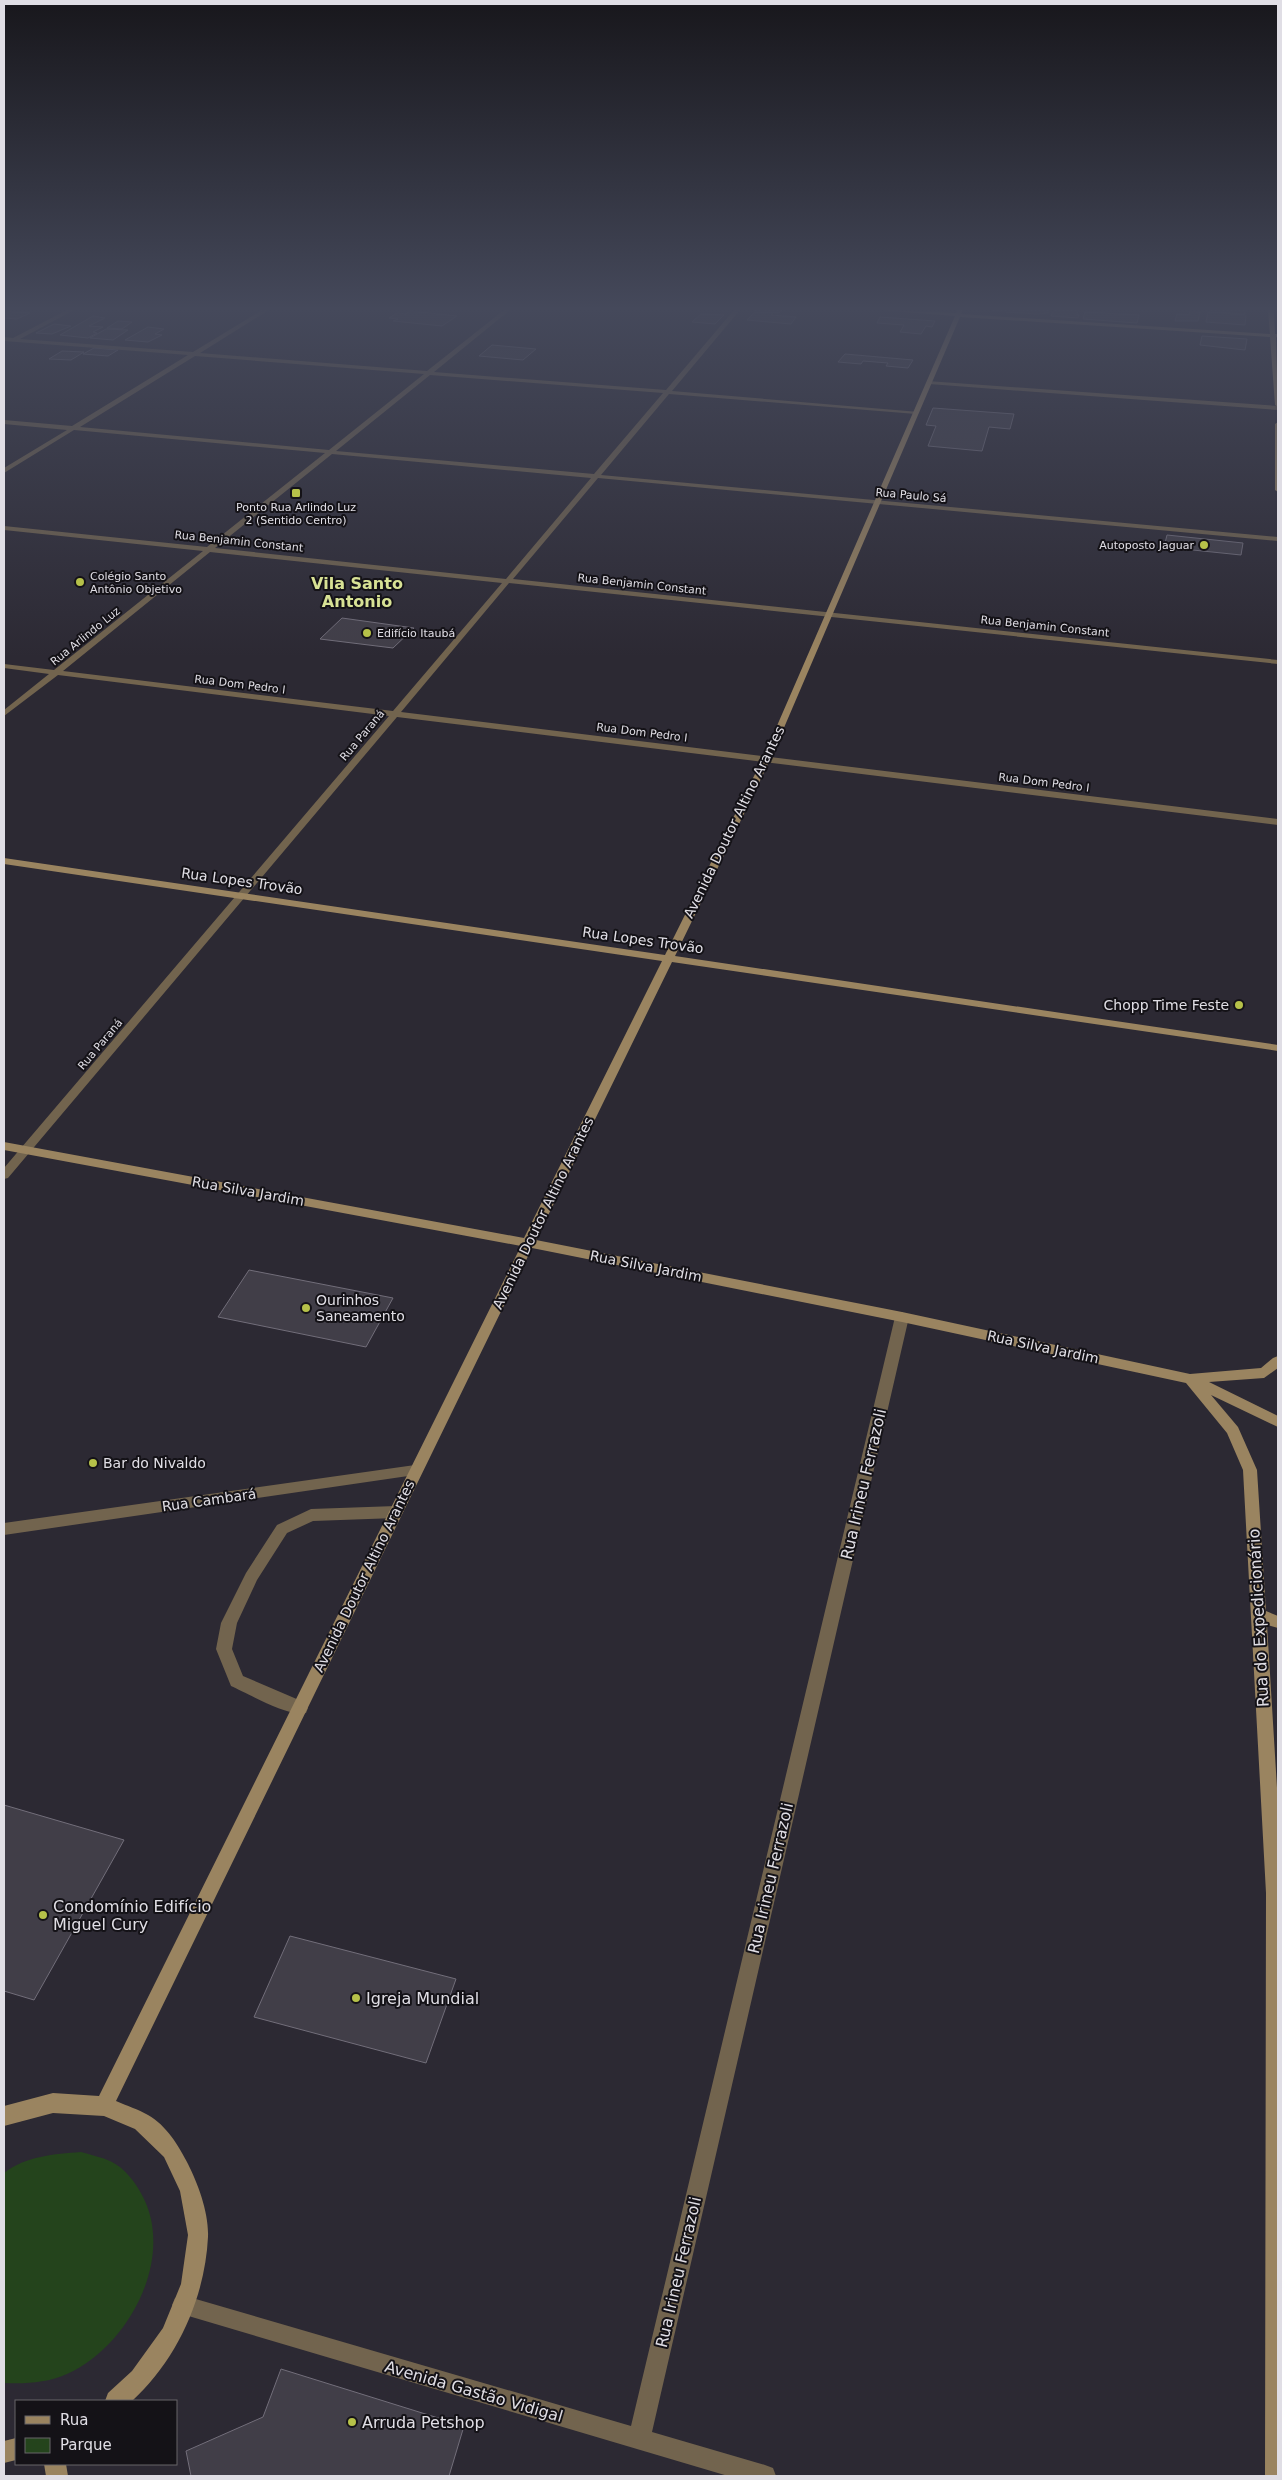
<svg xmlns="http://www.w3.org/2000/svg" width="1282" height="2480" font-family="'DejaVu Sans',sans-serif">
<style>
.green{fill:#24441c}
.building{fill:#413e48;stroke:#726e7a}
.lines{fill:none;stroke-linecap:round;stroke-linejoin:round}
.lane{fill:#72644e;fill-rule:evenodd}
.street{fill:#72644e;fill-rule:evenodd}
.secondary{fill:#9a8460;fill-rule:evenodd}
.poi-dot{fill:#b6c149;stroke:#141217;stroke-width:2}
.labels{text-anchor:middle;stroke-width:4;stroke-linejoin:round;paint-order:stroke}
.far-street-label{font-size:11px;fill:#e0dee5;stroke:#141217}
.far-poi-label{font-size:11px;fill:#e0dee5;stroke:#141217;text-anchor:start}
.street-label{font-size:14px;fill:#e0dee5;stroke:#141217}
.poi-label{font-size:14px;fill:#e0dee5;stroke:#141217;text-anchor:start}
.far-district-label{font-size:16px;font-weight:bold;fill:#d8e295;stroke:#141217}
.near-street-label{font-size:16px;fill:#e0dee5;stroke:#141217}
.near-poi-label{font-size:16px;fill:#e0dee5;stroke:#141217;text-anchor:start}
</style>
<rect width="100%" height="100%" fill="#2c2933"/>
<path class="green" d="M 81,2152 C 91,2155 101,2157 110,2161 C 125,2168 136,2183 143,2197 C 175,2259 128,2347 67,2374 C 47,2383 25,2384 4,2383 L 4,2173 C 26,2156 54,2154 81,2152 Z"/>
<path class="building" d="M 755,310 L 782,310 L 779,313 Z
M 1049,310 L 1048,313 L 1037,314 L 991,311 Z
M 1054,310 L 1078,310 L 1077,315 L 1079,315 L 1078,318 L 1051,316 Z
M 1211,310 L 1245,310 L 1245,314 L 1211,312 Z
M 4,311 L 30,313 L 17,319 L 4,318 Z
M 410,311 L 457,316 L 442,326 L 393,321 L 398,319 L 389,318 L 397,313 L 406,314 Z
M 1190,311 L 1200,312 L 1198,321 L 1175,321 L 1177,314 L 1189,315 Z
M 755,312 L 773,313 L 771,315 L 796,317 L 791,324 L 747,320 Z
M 1085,312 L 1139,315 L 1137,323 L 1083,319 Z
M 1208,312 L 1246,315 L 1245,325 L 1206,322 Z
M 701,314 L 724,315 L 715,324 L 692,322 Z
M 93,316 L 105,318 L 89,326 L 103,327 L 93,332 L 97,333 L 88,338 L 60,335 Z
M 880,317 L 935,321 L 932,327 L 926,326 L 921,334 L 900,332 L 904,325 L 877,323 Z
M 118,321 L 132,322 L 122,329 L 107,328 Z
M 54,324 L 71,326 L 52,334 L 36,333 Z
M 148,327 L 164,329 L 155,334 L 162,335 L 148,342 L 125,340 Z
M 106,329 L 128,330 L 113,340 L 90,338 Z
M 1202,336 L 1247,339 L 1245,350 L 1200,345 Z
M 492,345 L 536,349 L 523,360 L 479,356 Z
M 94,348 L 118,350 L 108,356 L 83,354 Z
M 62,351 L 84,352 L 71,360 L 49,359 Z
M 845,354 L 913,360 L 908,368 L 886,366 L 888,363 L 863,361 L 861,364 L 838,362 Z
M 933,408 L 1014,414 L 1010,429 L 989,427 L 982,451 L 928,446 L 936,426 L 926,425 Z
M 1167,535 L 1243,543 L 1241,555 L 1164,547 Z
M 342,618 L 414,628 L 393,648 L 320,639 Z
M 249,1270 L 393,1298 L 366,1347 L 218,1317 Z
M 4,1805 L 124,1840 L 34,2000 L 4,1991 Z
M 290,1936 L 456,1979 L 426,2063 L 254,2017 Z
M 281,2369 L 464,2426 L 449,2476 L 191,2476 L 186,2451 L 263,2417 Z"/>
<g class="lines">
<path class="lane" d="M 396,1506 L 401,1508 L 403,1512 L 401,1516 L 396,1518 L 313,1521 L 287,1533 L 257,1580 L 237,1623 L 232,1649 L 243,1676 L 306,1703 L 308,1708 L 306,1713 C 290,1718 247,1693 231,1686 L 216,1649 L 221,1623 L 246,1573 L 277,1525 L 311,1509 Z"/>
<path class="street" d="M 67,310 L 74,310 L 20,339 L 193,352 L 262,310 L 269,310 L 200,353 L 427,371 L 504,310 L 510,310 L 434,372 L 666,390 L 734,310 L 740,310 L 672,391 L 919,412 L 916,414 L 669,394 L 601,475 L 1278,537 L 1278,541 L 598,478 L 513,579 L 1278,660 L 1278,664 L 509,583 L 401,712 L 1278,819 L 1278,825 L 397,717 L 8,1178 L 4,1179 L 4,1168 L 389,716 L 58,675 L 4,716 L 4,710 L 49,674 L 4,668 L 4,664 L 54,670 L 203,551 L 4,530 L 4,526 L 207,547 L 325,453 L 74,430 L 4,473 L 4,468 L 67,430 L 4,424 L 4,420 L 72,426 L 188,355 L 4,341 L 4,337 L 13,338 ZM 195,356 L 424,374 L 329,450 L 80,427 ZM 430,375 L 663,393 L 594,474 L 336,451 ZM 332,454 L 591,478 L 506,579 L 215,548 ZM 210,552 L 502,583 L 393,711 L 63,671 Z
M 927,381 L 1278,406 L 1278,410 L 929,384 Z
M 902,1312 L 909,1317 L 652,2432 L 765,2465 L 773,2468 L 776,2476 L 728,2476 L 175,2312 L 172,2305 L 175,2298 L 182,2295 L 631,2426 L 895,1317 Z
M 415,1465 L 420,1466 L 422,1470 L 420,1474 L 415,1475 L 4,1535 L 4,1523 Z"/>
<path class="secondary" d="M 879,310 L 956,313 L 957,310 L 963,310 L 961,314 L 1270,334 L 1268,310 L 1274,310 L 1275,334 L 1278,334 L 1278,338 L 1276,337 L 1278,407 L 1275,405 L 1270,337 L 960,317 L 771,758 L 675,956 L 1278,1045 L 1278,1051 L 672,962 L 536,1240 L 902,1312 L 1190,1374 L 1261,1368 L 1273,1358 L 1278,1356 L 1278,1368 L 1264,1378 L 1209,1382 L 1278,1416 L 1278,1427 L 1211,1395 L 1238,1427 L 1257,1470 L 1266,1611 L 1278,1616 L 1278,1628 L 1267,1625 L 1278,1804 L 1278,2476 L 1265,2476 L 1266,1893 L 1243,1470 L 1227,1433 L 1186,1383 L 902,1322 L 532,1248 L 116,2101 C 127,2106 138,2109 148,2115 C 166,2125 179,2146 188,2164 C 198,2184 209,2213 208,2237 C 205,2298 177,2360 132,2401 L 105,2401 L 108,2393 L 132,2371 L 163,2328 L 181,2284 L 188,2235 L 180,2191 L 164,2157 L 135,2129 L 104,2116 L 53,2113 L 4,2126 L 4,2106 L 53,2093 L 99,2096 L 521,1246 L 4,1150 L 4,1142 L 524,1238 L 662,961 L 4,864 L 4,858 L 665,955 L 763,758 L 955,316 Z
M 1278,422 L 1278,492 L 1275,490 L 1275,424 Z
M 16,2438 L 16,2460 L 4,2463 L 4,2441 Z
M 44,2464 L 66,2464 L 68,2476 L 46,2476 Z"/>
</g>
<linearGradient id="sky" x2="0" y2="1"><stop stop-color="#18171c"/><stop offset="0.47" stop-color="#45495b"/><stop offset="1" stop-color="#45495b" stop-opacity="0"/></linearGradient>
<rect width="1282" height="657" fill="url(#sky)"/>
<g class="poi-dot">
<rect x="291" y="488" width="10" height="10" rx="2.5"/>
<circle cx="1204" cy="545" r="5"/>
<circle cx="80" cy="582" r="5"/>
<circle cx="367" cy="633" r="5"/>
<circle cx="1239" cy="1005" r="5"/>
<circle cx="306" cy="1308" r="5"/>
<circle cx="93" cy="1463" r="5"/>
<circle cx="43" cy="1915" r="5"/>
<circle cx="356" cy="1998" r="5"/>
<circle cx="352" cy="2422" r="5"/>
</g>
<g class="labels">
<g class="far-street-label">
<text transform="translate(911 495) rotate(5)" y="4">Rua Paulo Sá</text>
<text transform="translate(239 541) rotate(6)" y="4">Rua Benjamin Constant</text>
<text transform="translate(642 584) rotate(6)" y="4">Rua Benjamin Constant</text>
<text transform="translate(1045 626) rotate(6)" y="4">Rua Benjamin Constant</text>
<text transform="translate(85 636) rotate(-39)" y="4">Rua Arlindo Luz</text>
<text transform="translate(240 684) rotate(7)" y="4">Rua Dom Pedro I</text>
<text transform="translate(642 732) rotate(7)" y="4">Rua Dom Pedro I</text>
<text transform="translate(362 735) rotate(-50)" y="4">Rua Paraná</text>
<text transform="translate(1044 782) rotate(7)" y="4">Rua Dom Pedro I</text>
<text transform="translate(100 1044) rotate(-50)" y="4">Rua Paraná</text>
</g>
<g class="far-poi-label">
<text x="296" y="511" text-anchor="middle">Ponto Rua Arlindo Luz<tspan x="296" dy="13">2 (Sentido Centro)</tspan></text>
<text x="1194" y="549" text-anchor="end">Autoposto Jaguar</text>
<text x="90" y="580">Colégio Santo<tspan x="90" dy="13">Antônio Objetivo</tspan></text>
<text x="377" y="637">Edifício Itaubá</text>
</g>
<g class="street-label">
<text transform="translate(734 822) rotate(-64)" y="5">Avenida Doutor Altino Arantes</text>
<text transform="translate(242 881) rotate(8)" y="5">Rua Lopes Trovão</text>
<text transform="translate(643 940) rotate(8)" y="5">Rua Lopes Trovão</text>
<text transform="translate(248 1191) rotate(10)" y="5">Rua Silva Jardim</text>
<text transform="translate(543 1213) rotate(-64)" y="5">Avenida Doutor Altino Arantes</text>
<text transform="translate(646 1266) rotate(11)" y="5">Rua Silva Jardim</text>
<text transform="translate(1043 1347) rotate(12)" y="5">Rua Silva Jardim</text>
<text transform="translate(209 1500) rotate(-8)" y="5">Rua Cambará</text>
<text transform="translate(364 1576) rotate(-64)" y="5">Avenida Doutor Altino Arantes</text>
</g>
<g class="poi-label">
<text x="1229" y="1010" text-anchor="end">Chopp Time Feste</text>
<text x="316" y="1305">Ourinhos<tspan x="316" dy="16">Saneamento</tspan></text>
<text x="103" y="1468">Bar do Nivaldo</text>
</g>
<g class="far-district-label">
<text x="357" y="589">Vila Santo<tspan x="357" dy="18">Antonio</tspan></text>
</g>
<g class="near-street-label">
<text transform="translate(863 1484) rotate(-77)" y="6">Rua Irineu Ferrazoli</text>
<text transform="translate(1258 1618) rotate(-93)" y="6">Rua do Expedicionário</text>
<text transform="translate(770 1878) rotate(-77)" y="6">Rua Irineu Ferrazoli</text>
<text transform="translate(678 2272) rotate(-77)" y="6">Rua Irineu Ferrazoli</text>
<text transform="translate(474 2391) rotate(16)" y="6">Avenida Gastão Vidigal</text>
</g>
<g class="near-poi-label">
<text x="53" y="1912">Condomínio Edifício<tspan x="53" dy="18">Miguel Cury</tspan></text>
<text x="366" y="2004">Igreja Mundial</text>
<text x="362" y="2428">Arruda Petshop</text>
</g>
</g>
<rect width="1282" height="2480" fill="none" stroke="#e0dee5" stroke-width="10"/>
<rect x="15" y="2400" width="162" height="65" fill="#141217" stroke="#666469"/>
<rect x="25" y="2416" width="25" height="8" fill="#9a8460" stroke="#666469"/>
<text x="60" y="2425" font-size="15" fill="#e0dee5">Rua</text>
<rect x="25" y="2438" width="25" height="15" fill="#24441c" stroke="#666469"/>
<text x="60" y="2450" font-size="15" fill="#e0dee5">Parque</text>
</svg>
